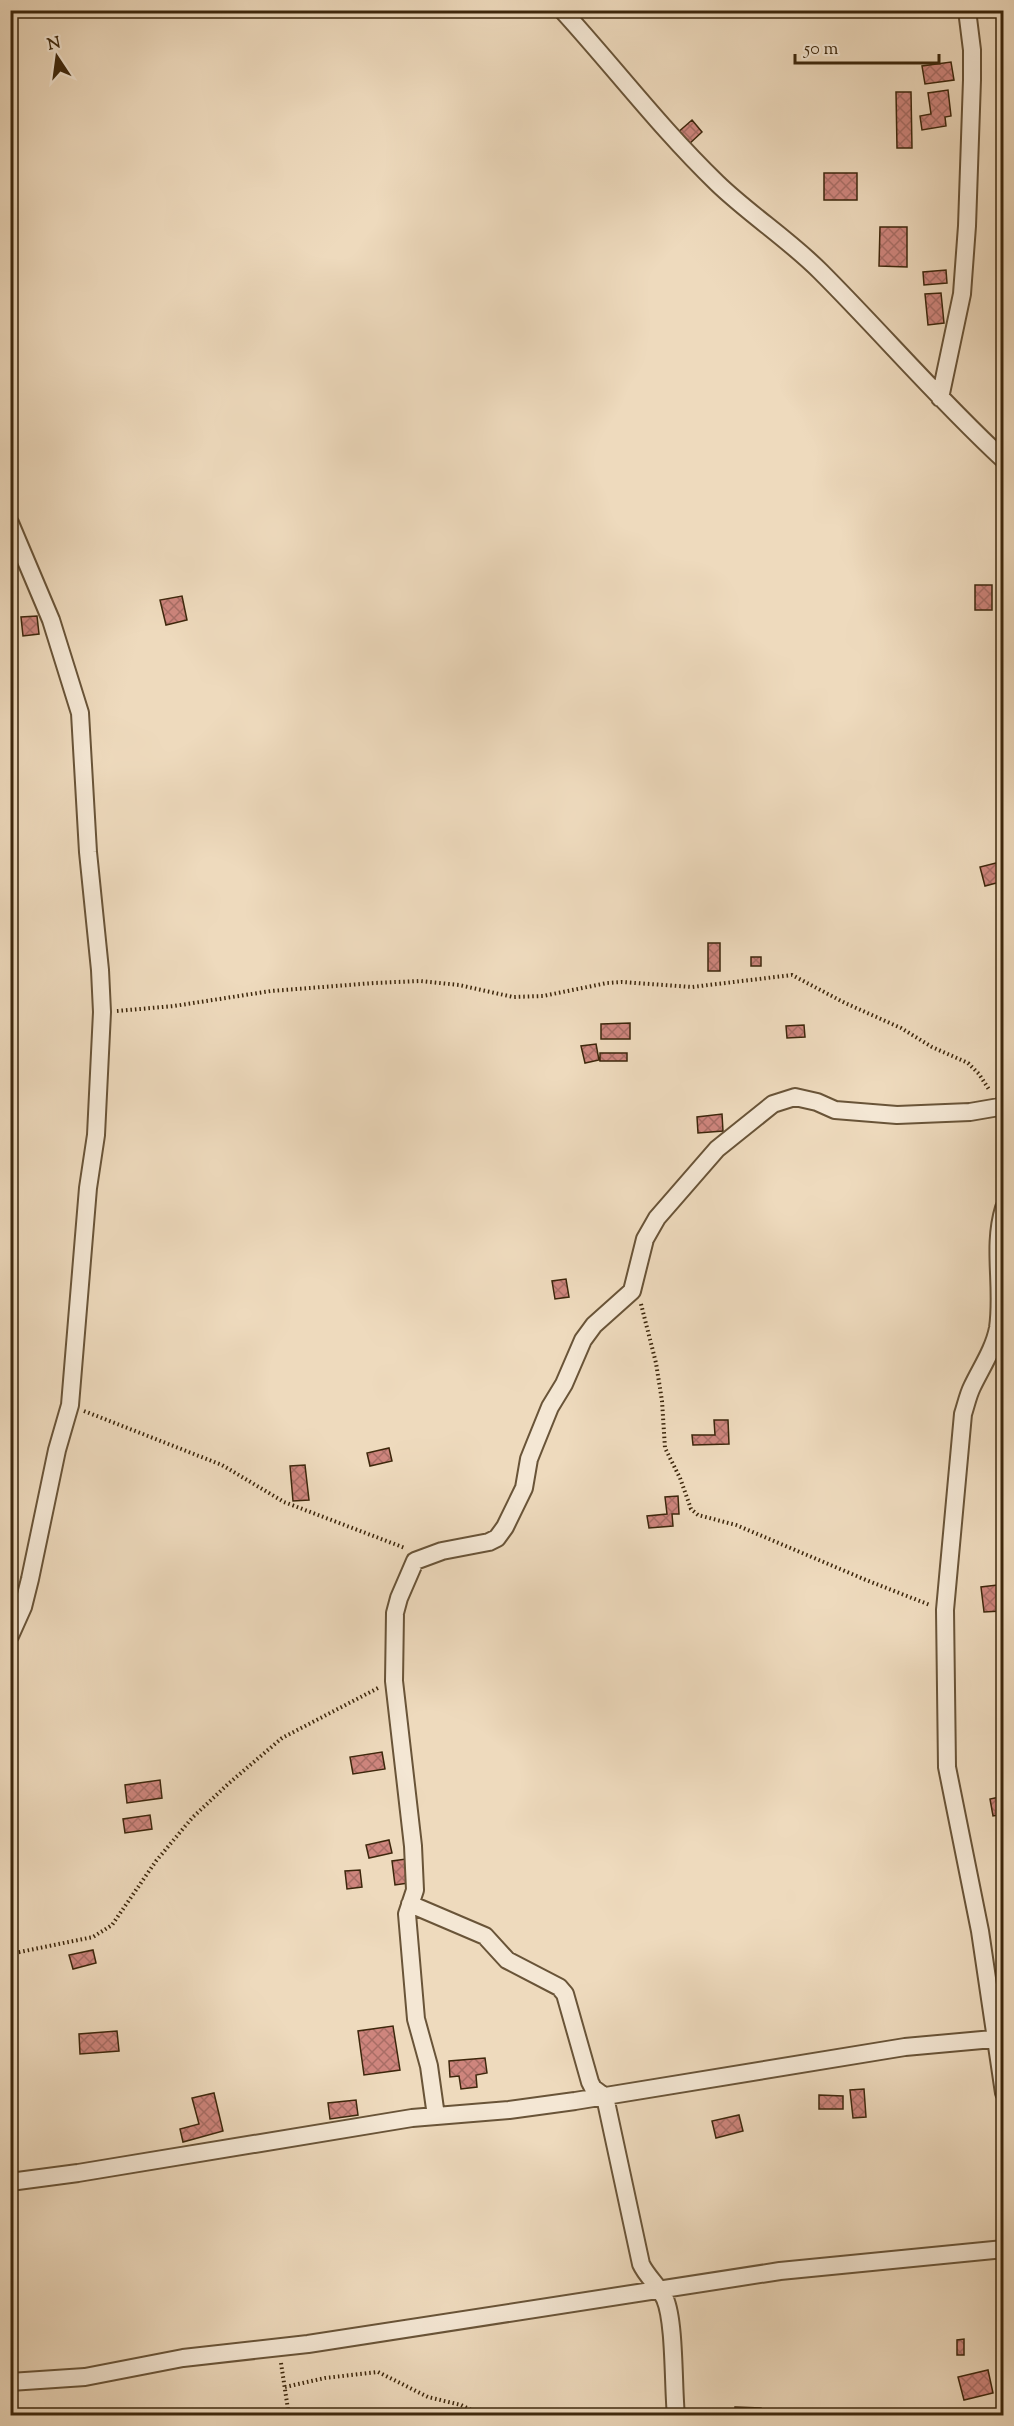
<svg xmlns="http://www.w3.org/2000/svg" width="1014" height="2426" font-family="'Sorts Mill Goudy',serif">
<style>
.building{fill:url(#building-cross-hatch);stroke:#3d270c;stroke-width:1.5}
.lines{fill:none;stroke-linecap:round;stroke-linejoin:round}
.minor-casing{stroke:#695438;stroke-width:20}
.path{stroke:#3d270c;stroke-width:4;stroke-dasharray:1.5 3;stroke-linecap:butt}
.minor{stroke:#f4e7d4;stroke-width:16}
</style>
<defs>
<pattern id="building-cross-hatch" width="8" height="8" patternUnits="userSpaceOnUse" patternTransform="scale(1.5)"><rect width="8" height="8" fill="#ce857d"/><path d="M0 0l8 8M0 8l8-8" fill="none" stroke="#a86d65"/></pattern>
</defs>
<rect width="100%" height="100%" fill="#eedabd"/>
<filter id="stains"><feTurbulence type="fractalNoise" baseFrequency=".00333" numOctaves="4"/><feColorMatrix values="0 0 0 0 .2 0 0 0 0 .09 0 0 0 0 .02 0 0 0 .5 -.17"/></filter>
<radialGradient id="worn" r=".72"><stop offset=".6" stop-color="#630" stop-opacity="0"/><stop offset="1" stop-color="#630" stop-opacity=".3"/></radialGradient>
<path class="building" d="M 951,62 L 954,80 L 925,84 L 922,66 Z
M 948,90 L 951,116 L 945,117 L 946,126 L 922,130 L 920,116 L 931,114 L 928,93 Z
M 896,92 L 911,92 L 912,148 L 897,148 Z
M 692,120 L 702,132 L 687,146 L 676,134 Z
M 824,173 L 857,173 L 857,200 L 824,200 Z
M 880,227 L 907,227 L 907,267 L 879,266 Z
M 946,270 L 947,283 L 924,285 L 923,272 Z
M 941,293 L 944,323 L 928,325 L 925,294 Z
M 975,585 L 992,585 L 992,610 L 975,610 Z
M 182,596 L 187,620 L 166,625 L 160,600 Z
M 37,616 L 39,634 L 23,636 L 21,617 Z
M 1004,861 L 1004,881 L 985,886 L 980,867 Z
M 708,943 L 720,943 L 720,971 L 708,971 Z
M 751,957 L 761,957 L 761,966 L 751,966 Z
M 630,1023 L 630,1039 L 601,1039 L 601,1024 Z
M 804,1025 L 805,1037 L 787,1038 L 786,1026 Z
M 596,1044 L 599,1060 L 585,1063 L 581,1046 Z
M 600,1053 L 627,1053 L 627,1061 L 600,1061 Z
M 722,1114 L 723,1131 L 698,1133 L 697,1117 Z
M 566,1279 L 569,1297 L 555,1299 L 552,1281 Z
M 714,1420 L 728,1420 L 729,1444 L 693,1445 L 692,1435 L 715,1435 Z
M 389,1448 L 392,1461 L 370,1466 L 367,1453 Z
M 305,1465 L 309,1500 L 293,1501 L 290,1466 Z
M 678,1496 L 679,1514 L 672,1514 L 673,1526 L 649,1528 L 647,1516 L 667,1514 L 665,1497 Z
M 997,1585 L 1001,1611 L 984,1612 L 981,1587 Z
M 382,1752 L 385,1769 L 353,1774 L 350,1757 Z
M 160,1780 L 162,1798 L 127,1803 L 125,1785 Z
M 1004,1796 L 1004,1814 L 993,1816 L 990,1799 Z
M 150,1815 L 152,1829 L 125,1833 L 123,1819 Z
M 389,1840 L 392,1853 L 369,1858 L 366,1845 Z
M 406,1859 L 408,1883 L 395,1885 L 392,1861 Z
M 360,1870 L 362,1887 L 347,1889 L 345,1871 Z
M 93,1950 L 96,1963 L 73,1969 L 69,1955 Z
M 393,2026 L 400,2070 L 364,2075 L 358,2031 Z
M 117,2031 L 119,2051 L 80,2054 L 79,2034 Z
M 485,2058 L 487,2073 L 476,2075 L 477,2087 L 461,2089 L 459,2076 L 450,2077 L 449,2061 Z
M 864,2089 L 866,2117 L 853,2118 L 850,2090 Z
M 214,2093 L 223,2131 L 183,2142 L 180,2129 L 199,2124 L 192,2098 Z
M 819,2095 L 843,2096 L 843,2109 L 819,2109 Z
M 356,2100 L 358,2115 L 330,2119 L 328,2103 Z
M 739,2115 L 743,2131 L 716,2138 L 712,2121 Z
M 964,2339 L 964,2355 L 957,2355 L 957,2340 Z
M 988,2370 L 993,2393 L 964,2400 L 958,2377 Z
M 735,2407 L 761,2408 L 761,2416 L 734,2416 Z"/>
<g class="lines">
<defs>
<path id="minor" d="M 562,10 C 614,67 661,129 717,183 C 749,214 788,239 820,271 C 882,333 939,400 1004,460
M 940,398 L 962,294 L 967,226 L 972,80 L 972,50 L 967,10
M 10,523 L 51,620 L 80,713 L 88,852 L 100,970 L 102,1012 L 96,1135 L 88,1188 L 70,1405 L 57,1450 L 30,1579 L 23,1607 L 10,1636
M 1004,1208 C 992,1247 1004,1287 998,1328 C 994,1349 981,1368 972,1387 C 968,1395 966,1405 963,1414 L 945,1610 L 947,1767 L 980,1931 L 1004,2093
M 410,1904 L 485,1936 L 507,1960 L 559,1987 L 565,1994 L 590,2082 L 593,2088 L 605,2097 L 641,2264 C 647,2277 659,2286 665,2299 C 675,2322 673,2387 676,2416
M 436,2116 L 429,2066 L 416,2019 L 407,1914 L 415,1890 L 413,1846 L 394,1681 L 395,1613 L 399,1598 L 415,1561 L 442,1551 L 489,1542 L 497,1538 L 505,1527 L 524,1488 L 529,1459 L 535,1444 L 550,1407 L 564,1384 L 583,1340 L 594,1325 L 632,1291 L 645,1239 L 657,1218 L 717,1149 L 773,1104 L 795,1097 L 817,1102 L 835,1110 L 897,1115 L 970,1112 L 999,1107 L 1004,1104
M 10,2182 L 78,2173 L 412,2118 L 509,2110 L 575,2101 L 905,2047 L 1004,2038
M 10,2382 L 85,2377 L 183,2358 L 308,2344 L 780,2271 L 1004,2249"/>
</defs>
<use href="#minor" class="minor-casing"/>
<path class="path" d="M 117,1011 L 174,1006 L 271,991 L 374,983 L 420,981 L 459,985 L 513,997 L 543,996 L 607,983 L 622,982 L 692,987 L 792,975 L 845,1003 L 901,1028 L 932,1047 L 968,1063 L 979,1074 L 990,1091
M 641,1304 L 656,1363 L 662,1401 L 665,1448 L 680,1478 L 691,1509 L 698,1515 L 736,1525 L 866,1580 L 930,1605
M 84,1411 L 222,1465 L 284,1502 L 405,1548
M 10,1954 L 93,1937 L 112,1925 L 156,1861 L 192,1818 L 228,1784 L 282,1738 L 380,1687
M 281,2363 L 289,2416
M 285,2387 L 325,2378 L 378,2372 L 428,2397 L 461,2405 L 483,2416"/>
<use href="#minor" class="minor"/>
</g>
<rect width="1014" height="2426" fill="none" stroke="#eedabd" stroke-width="36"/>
<rect x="12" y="12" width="990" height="2402" fill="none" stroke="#3d270c" stroke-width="3"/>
<rect x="18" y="18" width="978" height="2390" fill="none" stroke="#3d270c" stroke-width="1.5"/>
<g transform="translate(57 57) rotate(347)" stroke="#f4e7d4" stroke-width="4.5" paint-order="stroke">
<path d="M0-4.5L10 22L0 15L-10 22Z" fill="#3d270c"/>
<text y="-9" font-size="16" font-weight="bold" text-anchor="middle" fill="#3d270c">N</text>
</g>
<path d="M795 54v9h144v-9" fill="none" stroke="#3d270c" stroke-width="3"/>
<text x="804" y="54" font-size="18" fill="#3d270c" stroke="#f4e7d4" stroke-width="4.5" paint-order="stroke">50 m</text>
<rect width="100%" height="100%" filter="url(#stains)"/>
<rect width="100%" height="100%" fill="url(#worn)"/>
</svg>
